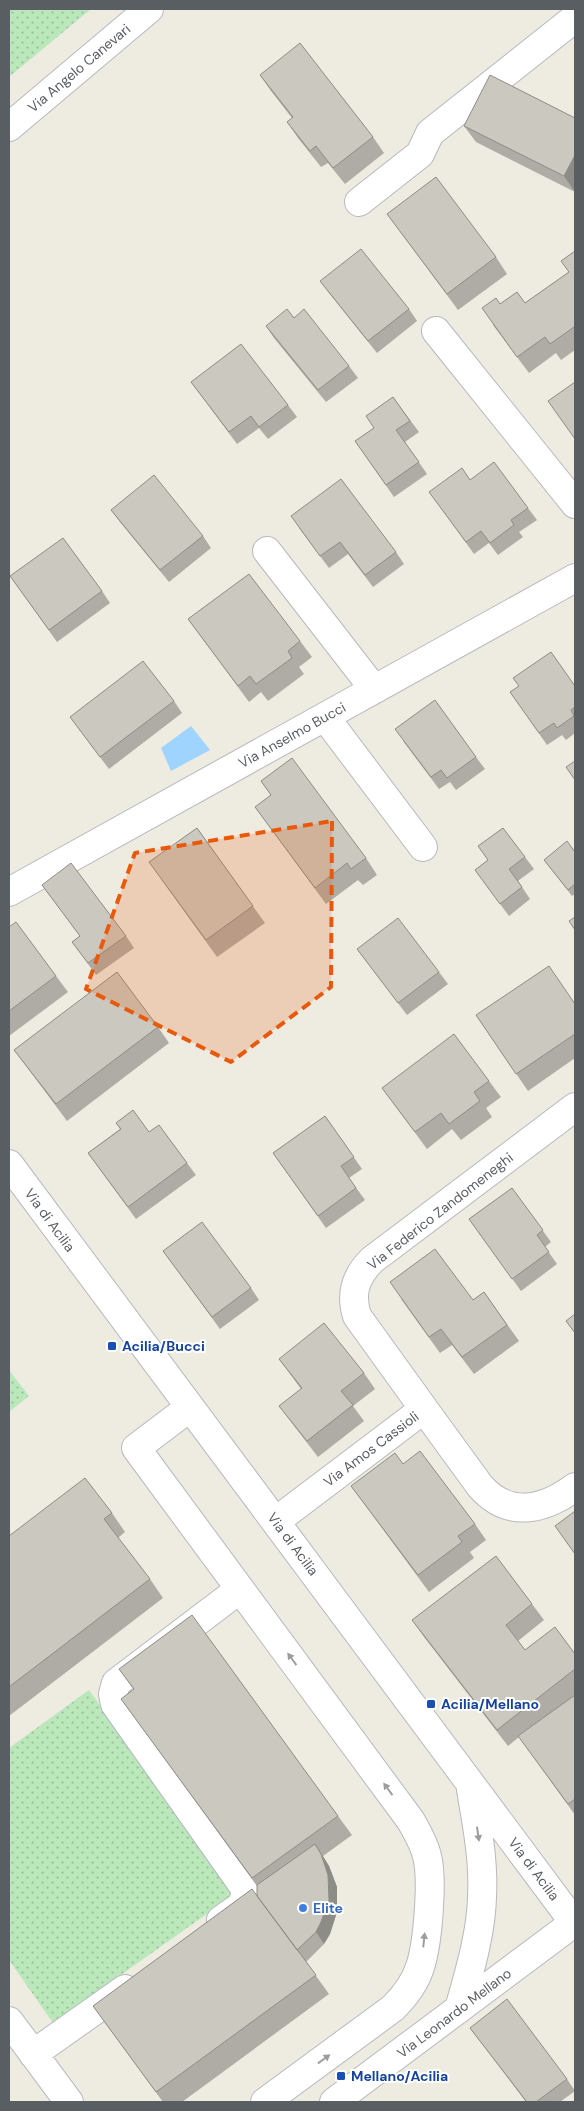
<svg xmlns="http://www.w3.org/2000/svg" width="584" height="2111" font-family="'DM Sans',sans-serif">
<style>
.grass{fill:url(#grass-dots)}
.water{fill:#9fd4ff}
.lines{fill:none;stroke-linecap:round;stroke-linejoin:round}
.minor-casing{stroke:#b6b9bf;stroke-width:30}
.minor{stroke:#fff;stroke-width:28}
.wall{fill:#afaca5}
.shaded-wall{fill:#8e8c86}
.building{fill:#cbc8c0;stroke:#8e8c86}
.oneway{fill:#9b9ea1}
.marked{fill:#e8590c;fill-opacity:0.2;stroke:#e8590c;stroke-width:4;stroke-dasharray:10 6;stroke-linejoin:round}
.transit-dot{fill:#1a4fb4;stroke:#fff;stroke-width:2}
.shop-dot{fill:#3f7fe0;stroke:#fff;stroke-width:2}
.labels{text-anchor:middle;stroke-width:4;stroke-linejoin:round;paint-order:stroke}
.street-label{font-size:14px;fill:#595e63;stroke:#fff}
.transit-label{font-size:14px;font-weight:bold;fill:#164399;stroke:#fff;text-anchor:start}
.shop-label{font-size:14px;font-weight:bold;fill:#366cbe;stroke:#fff;text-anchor:start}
</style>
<defs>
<pattern id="grass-dots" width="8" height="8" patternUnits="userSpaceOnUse" patternTransform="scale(1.25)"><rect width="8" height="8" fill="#bbe8bb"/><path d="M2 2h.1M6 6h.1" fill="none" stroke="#9bbf9c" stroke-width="1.8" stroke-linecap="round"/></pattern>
</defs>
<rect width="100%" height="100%" fill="#eeebe1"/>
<path class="grass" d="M 9,9 L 91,9 L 9,77 Z
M 9,1370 L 29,1396 L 9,1412 Z
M 89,1690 L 235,1894 L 53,2023 L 9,1960 L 9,1748 Z"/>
<path class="water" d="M 191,726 L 210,750 L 171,771 L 161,748 Z"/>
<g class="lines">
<defs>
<path id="minor" d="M 9,127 L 149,9
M 359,202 L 420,154 L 430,133 L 575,18
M 436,331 L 575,504
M 267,551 L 374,689
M 325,717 L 423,847
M 9,892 L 575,578
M 9,1164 L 575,1924
M 189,1408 L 136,1448 L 411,1821 C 417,1832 424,1843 427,1856 C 433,1879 428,1943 420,1967 C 415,1983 405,1996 393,2008 L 265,2102
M 424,1409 L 357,1316 C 350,1294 355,1277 372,1260 L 575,1107
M 276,1521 L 424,1409 L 480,1486 C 509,1519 544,1510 575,1487
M 221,1920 L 241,1906 L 246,1895 L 244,1887 L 115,1704 L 113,1694 L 116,1683 L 240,1589
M 459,2009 C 469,1973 481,1935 482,1897 C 484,1861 477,1825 471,1790
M 9,2021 L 69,2102
M 33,2054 L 125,1989
M 334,2102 L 575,1922"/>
</defs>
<use href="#minor" class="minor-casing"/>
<use href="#minor" class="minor"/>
</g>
<path class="wall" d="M 260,75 L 373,137 L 384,153 L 345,184 L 328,163 L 321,167 L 298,138 L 287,122 L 292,118 L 271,91 Z
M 575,118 L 575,192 L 476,142 L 464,126 Z
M 387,214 L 496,257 L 507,274 L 458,310 Z
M 575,251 L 575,350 L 561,360 L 556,353 L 529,373 L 493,325 L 500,304 L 525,303 L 569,272 Z
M 320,281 L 409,309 L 417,321 L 377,353 L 329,293 Z
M 294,318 L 349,366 L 358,378 L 326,402 L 274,338 L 266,326 Z
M 191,382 L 288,405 L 297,417 L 268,439 L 259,428 L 237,444 Z
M 393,397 L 419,432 L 405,442 L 427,474 L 394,497 L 355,441 L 374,428 Z
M 470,480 L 528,508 L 537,520 L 519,532 L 523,537 L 498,555 L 489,543 L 474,554 L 438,504 Z
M 111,510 L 203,536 L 211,548 L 169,582 L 120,522 Z
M 299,528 L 396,552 L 404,564 L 373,587 L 348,554 L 329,568 Z
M 10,576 L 102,591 L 110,603 L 57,642 Z
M 188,619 L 300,641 L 312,657 L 299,667 L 304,674 L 268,701 L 261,692 L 249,702 Z
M 575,686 L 575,733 L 566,740 L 562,735 L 547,745 L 510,692 Z
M 174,701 L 182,713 L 109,769 L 70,717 Z
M 403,741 L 476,757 L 485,769 L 456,790 L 450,782 L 439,789 Z
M 261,781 L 366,858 L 377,875 L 363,885 L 358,880 L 326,904 L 255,807 L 271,795 Z
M 197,828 L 265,923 L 217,957 L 161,879 Z
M 575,852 L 575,894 L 572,896 L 544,860 Z
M 525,857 L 534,869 L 518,881 L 530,899 L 509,916 L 475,870 L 488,860 Z
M 42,885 L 126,936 L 134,948 L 96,975 L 72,942 L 80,936 Z
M 9,927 L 56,976 L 68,992 L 9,1036 Z
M 357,949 L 439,972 L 448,984 L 407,1015 Z
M 575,1004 L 575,1058 L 528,1091 L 476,1015 Z
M 158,1027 L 169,1043 L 67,1121 L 26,1066 L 14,1050 Z
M 489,1081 L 501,1097 L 486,1108 L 492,1117 L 461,1140 L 452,1129 L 427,1149 L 382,1088 Z
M 325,1116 L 362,1169 L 349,1178 L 365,1200 L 326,1228 L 273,1153 Z
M 116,1123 L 149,1132 L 187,1163 L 196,1175 L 136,1219 L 88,1153 L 120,1129 Z
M 512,1188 L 551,1242 L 545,1247 L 557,1264 L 521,1291 L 469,1219 Z
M 163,1251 L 251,1288 L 259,1300 L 220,1329 Z
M 484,1292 L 519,1341 L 474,1374 L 452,1345 L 440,1353 L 401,1299 L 473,1300 Z
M 279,1359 L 364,1373 L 375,1389 L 353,1406 L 364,1421 L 318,1457 L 291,1422 L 279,1406 L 301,1389 Z
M 403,1464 L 475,1524 L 486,1540 L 470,1552 L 474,1558 L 429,1592 L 351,1486 Z
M 112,1513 L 125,1532 L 118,1538 L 150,1579 L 163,1598 L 9,1716 L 9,1536 Z
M 532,1604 L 544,1620 L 518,1641 L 525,1650 L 575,1654 L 575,1815 L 519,1737 L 508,1746 L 424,1637 L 412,1620 Z
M 119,1669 L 338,1816 L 352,1835 L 323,1856 L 329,1866 L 337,1887 L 337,1912 L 330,1934 L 324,1944 L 306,1962 L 329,1994 L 182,2102 L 163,2102 L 93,2006 L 257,1896 L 257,1886 L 121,1699 L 134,1690 Z
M 470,2028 L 567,2079 L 575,2091 L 560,2102 L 526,2102 Z"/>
<path class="shaded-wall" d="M 575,155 L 575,192 L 564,176 Z
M 315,1844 L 329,1866 L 337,1887 L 337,1912 L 330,1934 L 324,1944 L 316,1932 Z"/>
<path class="building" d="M 300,43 L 373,137 L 333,168 L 316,146 L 310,151 L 287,122 L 293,117 L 260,75 Z
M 490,75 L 575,118 L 575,155 L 564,176 L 464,126 Z
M 436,177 L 496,257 L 447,294 L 387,214 Z
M 361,249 L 409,309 L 368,341 L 320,281 Z
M 575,251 L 575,329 L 574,327 L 550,344 L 545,337 L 517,357 L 482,308 L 496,298 L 500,304 L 517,292 L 525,303 L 569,272 L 561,261 Z
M 287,309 L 294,318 L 304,309 L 349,366 L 318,390 L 266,326 Z
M 241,344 L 288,405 L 259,427 L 251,416 L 229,432 L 191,382 Z
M 575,382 L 575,439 L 548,401 Z
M 393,397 L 410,421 L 396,430 L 419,462 L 386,485 L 355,441 L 374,428 L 366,416 Z
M 494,462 L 528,508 L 511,520 L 514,525 L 490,543 L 481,531 L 466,542 L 429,492 L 462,468 L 470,480 Z
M 154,475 L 203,536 L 160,570 L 111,510 Z
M 341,479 L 396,552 L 365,575 L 340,542 L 320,556 L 291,516 Z
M 63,538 L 102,591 L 49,630 L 10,576 Z
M 249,574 L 300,641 L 288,651 L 292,658 L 256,684 L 250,676 L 238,686 L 188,619 Z
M 551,652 L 575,686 L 575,707 L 571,710 L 574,716 L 557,728 L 554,723 L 539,733 L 510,692 L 519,686 L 513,678 Z
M 143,661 L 174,701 L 100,757 L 70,717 Z
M 435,700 L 476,757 L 447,778 L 441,770 L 431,777 L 395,729 Z
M 292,758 L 366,858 L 351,869 L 347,863 L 315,888 L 255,807 L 271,795 L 261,781 Z
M 575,761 L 575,780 L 566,767 Z
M 197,828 L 253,906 L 206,940 L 149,862 Z
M 503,828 L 525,857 L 509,869 L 522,887 L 500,904 L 475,870 L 488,860 L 478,846 Z
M 567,841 L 575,852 L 575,884 L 568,890 L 544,860 Z
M 71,863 L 126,936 L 88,963 L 72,942 L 80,936 L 42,885 Z
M 575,917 L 575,930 L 569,921 Z
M 398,918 L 439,972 L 398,1003 L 357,949 Z
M 16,922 L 56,976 L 9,1011 L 9,927 Z
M 549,966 L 575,1004 L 575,1034 L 516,1074 L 476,1015 Z
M 117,972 L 158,1027 L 56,1104 L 14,1050 Z
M 454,1034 L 489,1081 L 474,1092 L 480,1101 L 449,1124 L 441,1113 L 415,1132 L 382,1088 Z
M 133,1110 L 149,1132 L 159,1125 L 187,1163 L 128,1207 L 88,1153 L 121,1129 L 116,1123 Z
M 325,1116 L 354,1157 L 341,1166 L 356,1188 L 318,1216 L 273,1153 Z
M 512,1188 L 543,1230 L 537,1235 L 549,1252 L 512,1279 L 469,1219 Z
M 202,1222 L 251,1288 L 212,1317 L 163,1251 Z
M 435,1249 L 473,1300 L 484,1292 L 507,1325 L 462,1357 L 441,1329 L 429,1337 L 390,1282 Z
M 575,1314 L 575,1333 L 566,1321 Z
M 324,1323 L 364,1373 L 341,1391 L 353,1405 L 307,1441 L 279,1406 L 302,1388 L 279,1359 Z
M 420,1451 L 475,1524 L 458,1536 L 462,1542 L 418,1575 L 351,1486 L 395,1453 L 403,1464 Z
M 85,1478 L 112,1513 L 104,1519 L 150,1579 L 9,1687 L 9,1536 Z
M 575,1511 L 575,1554 L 555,1526 Z
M 496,1556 L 532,1604 L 506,1625 L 525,1650 L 555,1627 L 575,1654 L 575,1669 L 497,1730 L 412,1620 Z
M 192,1615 L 338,1816 L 252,1878 L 121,1699 L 134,1689 L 119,1669 Z
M 575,1695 L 575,1799 L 568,1804 L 518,1736 Z
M 315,1844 L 321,1854 L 328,1875 L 329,1900 L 321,1922 L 316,1932 L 297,1950 L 257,1896 L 257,1885 Z
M 252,1889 L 316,1975 L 156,2092 L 93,2006 Z
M 507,1999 L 567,2079 L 536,2102 L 527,2102 L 470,2028 Z"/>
<defs><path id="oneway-solid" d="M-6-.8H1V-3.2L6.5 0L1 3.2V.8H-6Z" transform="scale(1.25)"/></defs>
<g class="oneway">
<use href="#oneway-solid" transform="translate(292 1659) rotate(-126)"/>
<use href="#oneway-solid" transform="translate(388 1789) rotate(-126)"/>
<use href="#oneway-solid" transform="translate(478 1834) rotate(82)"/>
<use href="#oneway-solid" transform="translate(424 1940) rotate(-84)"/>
<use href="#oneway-solid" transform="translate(324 2059) rotate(-36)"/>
</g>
<path class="marked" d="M 332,821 L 331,987 L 231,1062 L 86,989 L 135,853 Z"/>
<g class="transit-dot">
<rect x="107" y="1341" width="10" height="10" rx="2.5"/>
<rect x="426" y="1699" width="10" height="10" rx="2.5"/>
<rect x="336" y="2071" width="10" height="10" rx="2.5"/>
</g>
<circle class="shop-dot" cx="303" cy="1908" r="5"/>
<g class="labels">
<g class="street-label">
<text transform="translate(79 68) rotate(-40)" y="5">Via Angelo Canevari</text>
<text transform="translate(292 735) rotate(-29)" y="5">Via Anselmo Bucci</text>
<text transform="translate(440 1211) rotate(-38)" y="5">Via Federico Zandomeneghi</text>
<text transform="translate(50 1220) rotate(54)" y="5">Via di Acilia</text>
<text transform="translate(371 1449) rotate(-37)" y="5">Via Amos Cassioli</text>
<text transform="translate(293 1544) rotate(53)" y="5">Via di Acilia</text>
<text transform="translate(534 1869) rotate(53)" y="5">Via di Acilia</text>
<text transform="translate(454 2013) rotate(-37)" y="5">Via Leonardo Mellano</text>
</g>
<g class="transit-label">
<text x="122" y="1351">Acilia/Bucci</text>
<text x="441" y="1709">Acilia/Mellano</text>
<text x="351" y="2081">Mellano/Acilia</text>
</g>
<g class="shop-label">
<text x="313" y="1913">Elite</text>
</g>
</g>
<rect width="584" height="2111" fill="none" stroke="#595e63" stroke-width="20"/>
</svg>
